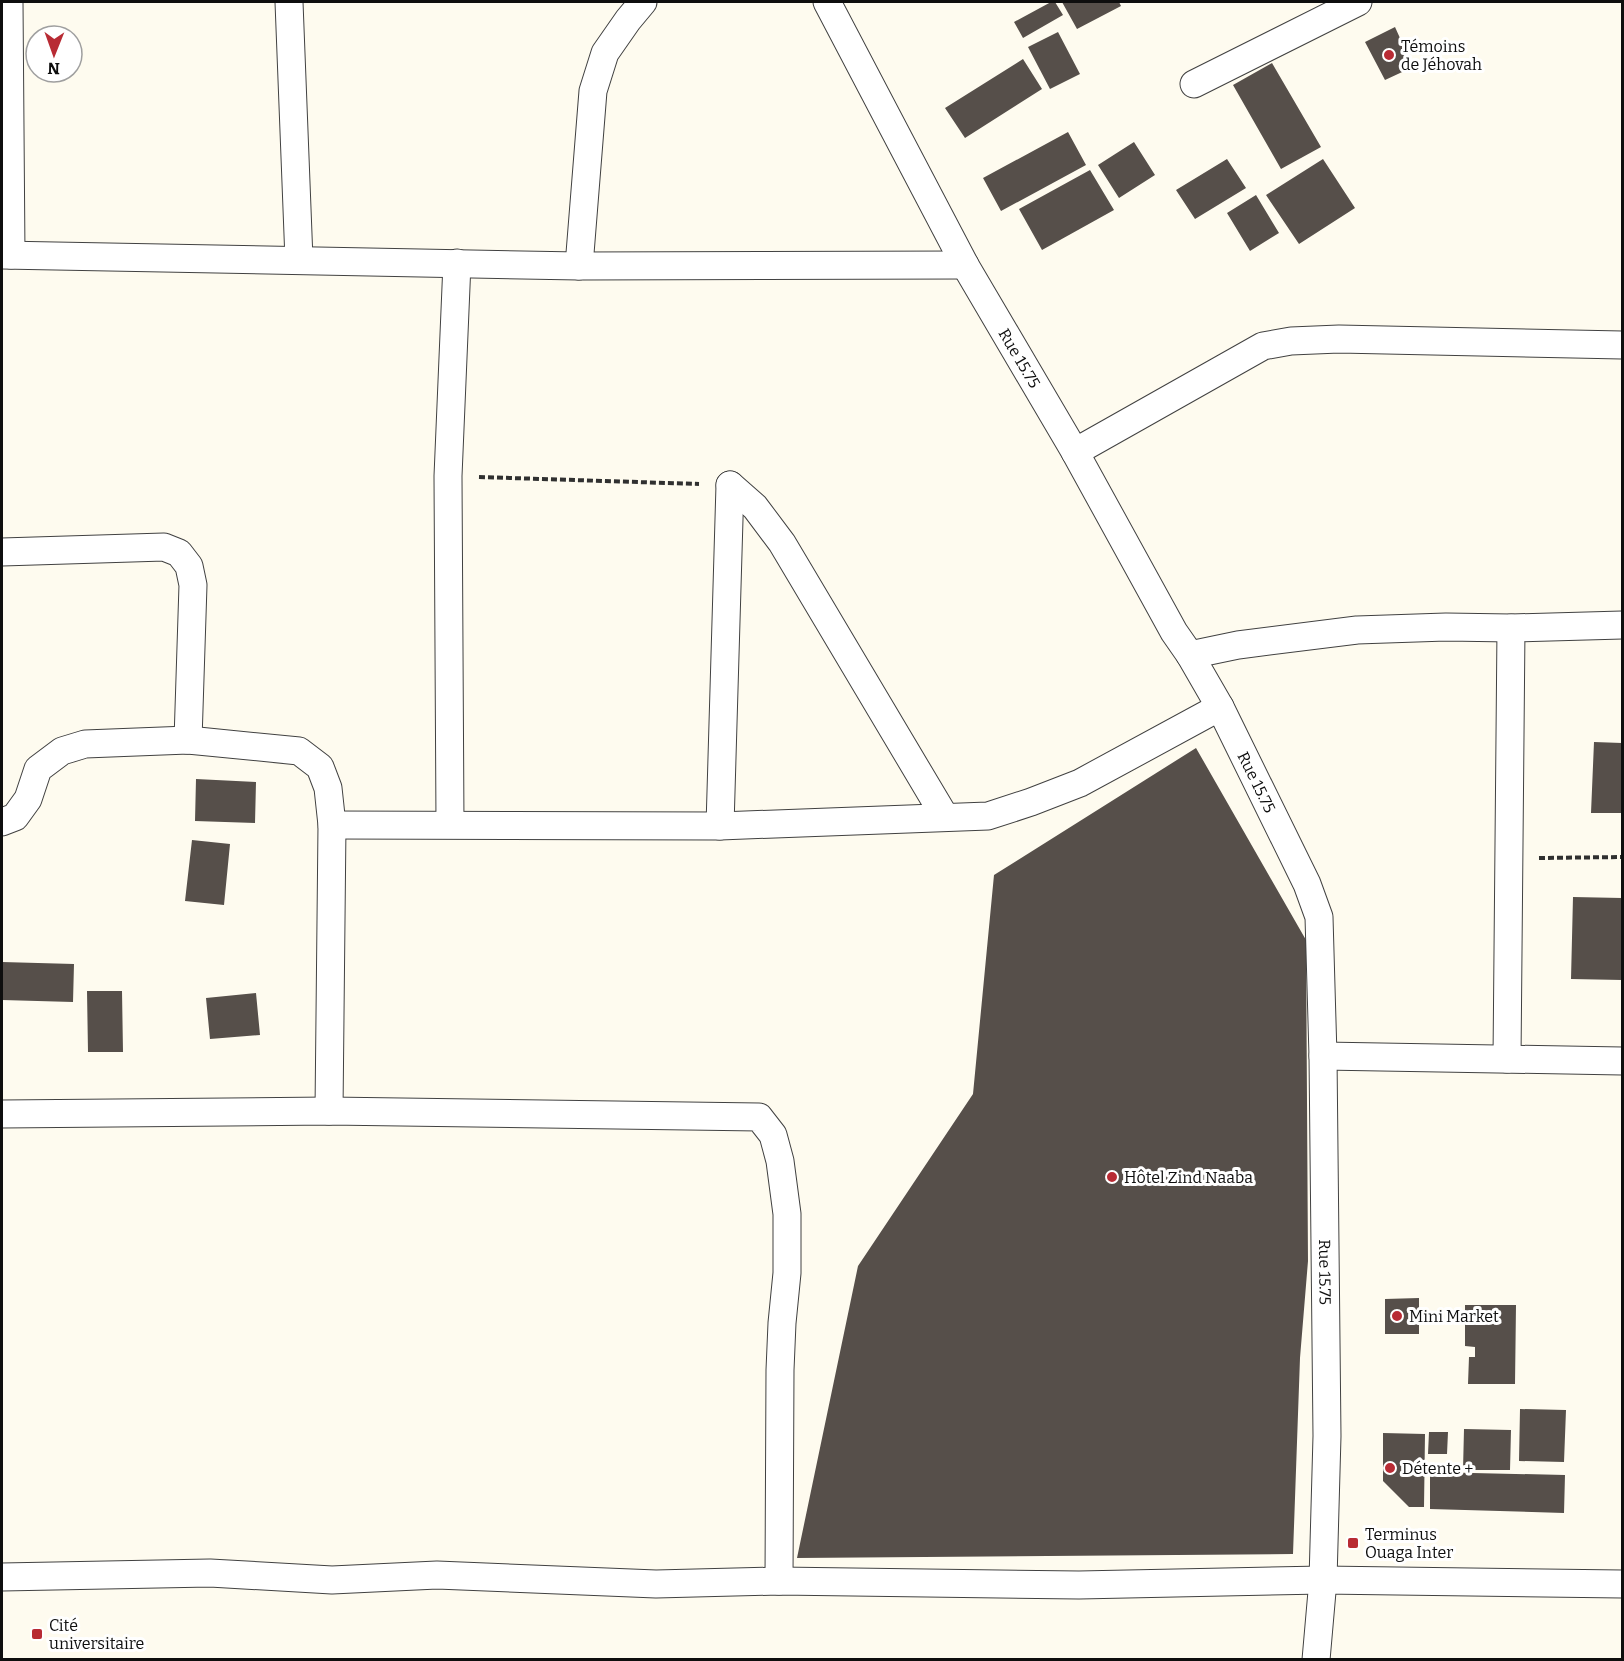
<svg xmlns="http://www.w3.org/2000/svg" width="1624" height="1661" font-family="Bitter,serif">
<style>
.building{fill:#564f4a}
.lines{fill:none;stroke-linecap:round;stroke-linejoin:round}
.minor-casing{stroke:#414141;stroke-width:29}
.path{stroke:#303030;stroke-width:4;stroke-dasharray:6 3;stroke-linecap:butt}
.minor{stroke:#fff;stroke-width:27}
.poi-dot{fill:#b82b34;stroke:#fff;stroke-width:2}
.labels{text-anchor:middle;stroke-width:6;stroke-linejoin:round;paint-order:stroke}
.poi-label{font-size:16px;fill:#0e0e0e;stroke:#fff;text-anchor:start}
.street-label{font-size:16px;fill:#0e0e0e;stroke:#fff}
</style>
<rect width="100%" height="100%" fill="#fefbef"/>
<path class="building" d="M 1051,2 L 1055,2 L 1063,15 L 1023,38 L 1014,22 Z
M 1062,2 L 1119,2 L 1121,6 L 1077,29 Z
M 1395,27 L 1413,67 L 1385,80 L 1365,42 Z
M 1058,32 L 1080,74 L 1050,89 L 1028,47 Z
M 1023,59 L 1042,89 L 965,138 L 945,108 Z
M 1272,63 L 1321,147 L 1281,169 L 1233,85 Z
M 1068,132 L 1086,165 L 1001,211 L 983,178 Z
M 1134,142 L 1155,175 L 1119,198 L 1098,165 Z
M 1227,159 L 1246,188 L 1195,219 L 1176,190 Z
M 1323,159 L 1355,208 L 1299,244 L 1266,195 Z
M 1090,170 L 1114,210 L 1042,250 L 1019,209 Z
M 1256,195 L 1279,233 L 1250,251 L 1227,213 Z
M 1594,742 L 1622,743 L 1622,813 L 1591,813 Z
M 1196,748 L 1306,940 L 1308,1261 L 1300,1358 L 1293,1554 L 797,1558 L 858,1266 L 973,1094 L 994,875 Z
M 196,779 L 256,782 L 255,823 L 195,821 Z
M 192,840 L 230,844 L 224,905 L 185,901 Z
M 1573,897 L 1622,898 L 1622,980 L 1571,979 Z
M 2,962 L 74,964 L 73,1002 L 2,1000 Z
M 87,991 L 122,991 L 123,1052 L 88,1052 Z
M 256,993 L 260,1035 L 210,1039 L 206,998 Z
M 1419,1298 L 1419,1334 L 1385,1334 L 1385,1299 Z
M 1465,1305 L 1516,1305 L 1515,1384 L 1468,1384 L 1469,1357 L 1475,1357 L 1475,1347 L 1465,1346 Z
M 1520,1409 L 1566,1410 L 1564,1462 L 1519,1461 Z
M 1464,1429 L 1511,1430 L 1510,1470 L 1463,1470 Z
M 1429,1432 L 1448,1432 L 1447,1454 L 1428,1454 Z
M 1383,1433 L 1425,1434 L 1424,1507 L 1409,1507 L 1383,1481 Z
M 1430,1472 L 1565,1475 L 1564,1513 L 1430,1509 Z"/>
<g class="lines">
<defs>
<g id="minor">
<path d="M 9,2 L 11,255"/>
<path d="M 289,2 L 299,260"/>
<path id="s1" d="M 827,2 L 965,265 L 1075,452 L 1174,632 L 1190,655 L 1220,707 L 1307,884 L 1319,917 L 1323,1056 L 1327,1436 L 1323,1580 L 1316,1660"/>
<path d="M 1194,84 L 1358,2"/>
<path d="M 2,255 L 579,266 L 965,265"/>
<path d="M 579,266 L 593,91 L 605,53 L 628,20 L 643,2"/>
<path d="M 1075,452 L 1263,346 L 1291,341 L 1339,339 L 1622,345"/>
<path d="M 730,485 L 755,507 L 782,543 L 945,817"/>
<path d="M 2,552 L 164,547 L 179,553 L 189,566 L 193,585 L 188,740"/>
<path d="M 1190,655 L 1238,645 L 1357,630 L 1446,627 L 1511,628 L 1622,625"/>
<path d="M 2,822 L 15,817 L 28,799 L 38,769 L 62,751 L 85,744 L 188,740 L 299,751 L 320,767 L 328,788 L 332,825 L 329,1111"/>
<path d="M 450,824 L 448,476 L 457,263"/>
<path d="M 332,825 L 720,826 L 988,816 L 1031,802 L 1080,783 L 1220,707"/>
<path d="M 720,826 L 730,485"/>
<path d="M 1323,1056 L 1622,1061"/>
<path d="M 1507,1059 L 1511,628"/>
<path d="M 2,1114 L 329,1111 L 759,1117 L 773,1135 L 780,1161 L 787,1214 L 787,1273 L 782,1323 L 780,1370 L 779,1581"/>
<path d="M 2,1577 L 210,1573 L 332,1580 L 437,1575 L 656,1584 L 779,1581 L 1079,1585 L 1323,1580 L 1622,1584"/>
</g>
</defs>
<use href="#minor" class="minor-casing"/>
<path class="path" d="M 479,477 L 699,484
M 1539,858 L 1622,857"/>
<use href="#minor" class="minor"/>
</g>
<g class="poi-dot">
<circle cx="1389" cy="55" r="6"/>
<circle cx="1112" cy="1177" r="6"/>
<circle cx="1397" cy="1316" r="6"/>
<circle cx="1390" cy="1468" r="6"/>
<rect x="1347" y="1537" width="12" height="12" rx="3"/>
<rect x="31" y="1628" width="12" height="12" rx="3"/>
</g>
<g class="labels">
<g class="poi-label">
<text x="1401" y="52">Témoins<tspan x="1401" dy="18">de Jéhovah</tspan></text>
<text x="1124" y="1183">Hôtel Zind Naaba</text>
<text x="1409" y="1322">Mini Market</text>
<text x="1402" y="1474">Détente +</text>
<text x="1365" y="1540">Terminus<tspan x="1365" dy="18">Ouaga Inter</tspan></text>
<text x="49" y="1631">Cité<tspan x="49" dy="18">universitaire</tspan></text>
</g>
<g class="street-label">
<text dy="6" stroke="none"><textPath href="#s1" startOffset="405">Rue 15.75</textPath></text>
<text dy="6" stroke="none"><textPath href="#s1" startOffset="891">Rue 15.75</textPath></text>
<text dy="6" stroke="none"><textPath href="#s1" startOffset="1395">Rue 15.75</textPath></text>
</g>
</g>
<rect width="1624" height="1661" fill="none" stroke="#0e0e0e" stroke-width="6"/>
<g transform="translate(54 54) rotate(181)"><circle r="28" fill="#ffffff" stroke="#9f9f9f" stroke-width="1.5"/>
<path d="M0-4.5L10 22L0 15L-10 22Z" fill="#b82b34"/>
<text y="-9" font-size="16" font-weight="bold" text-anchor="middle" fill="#0e0e0e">N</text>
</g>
</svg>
